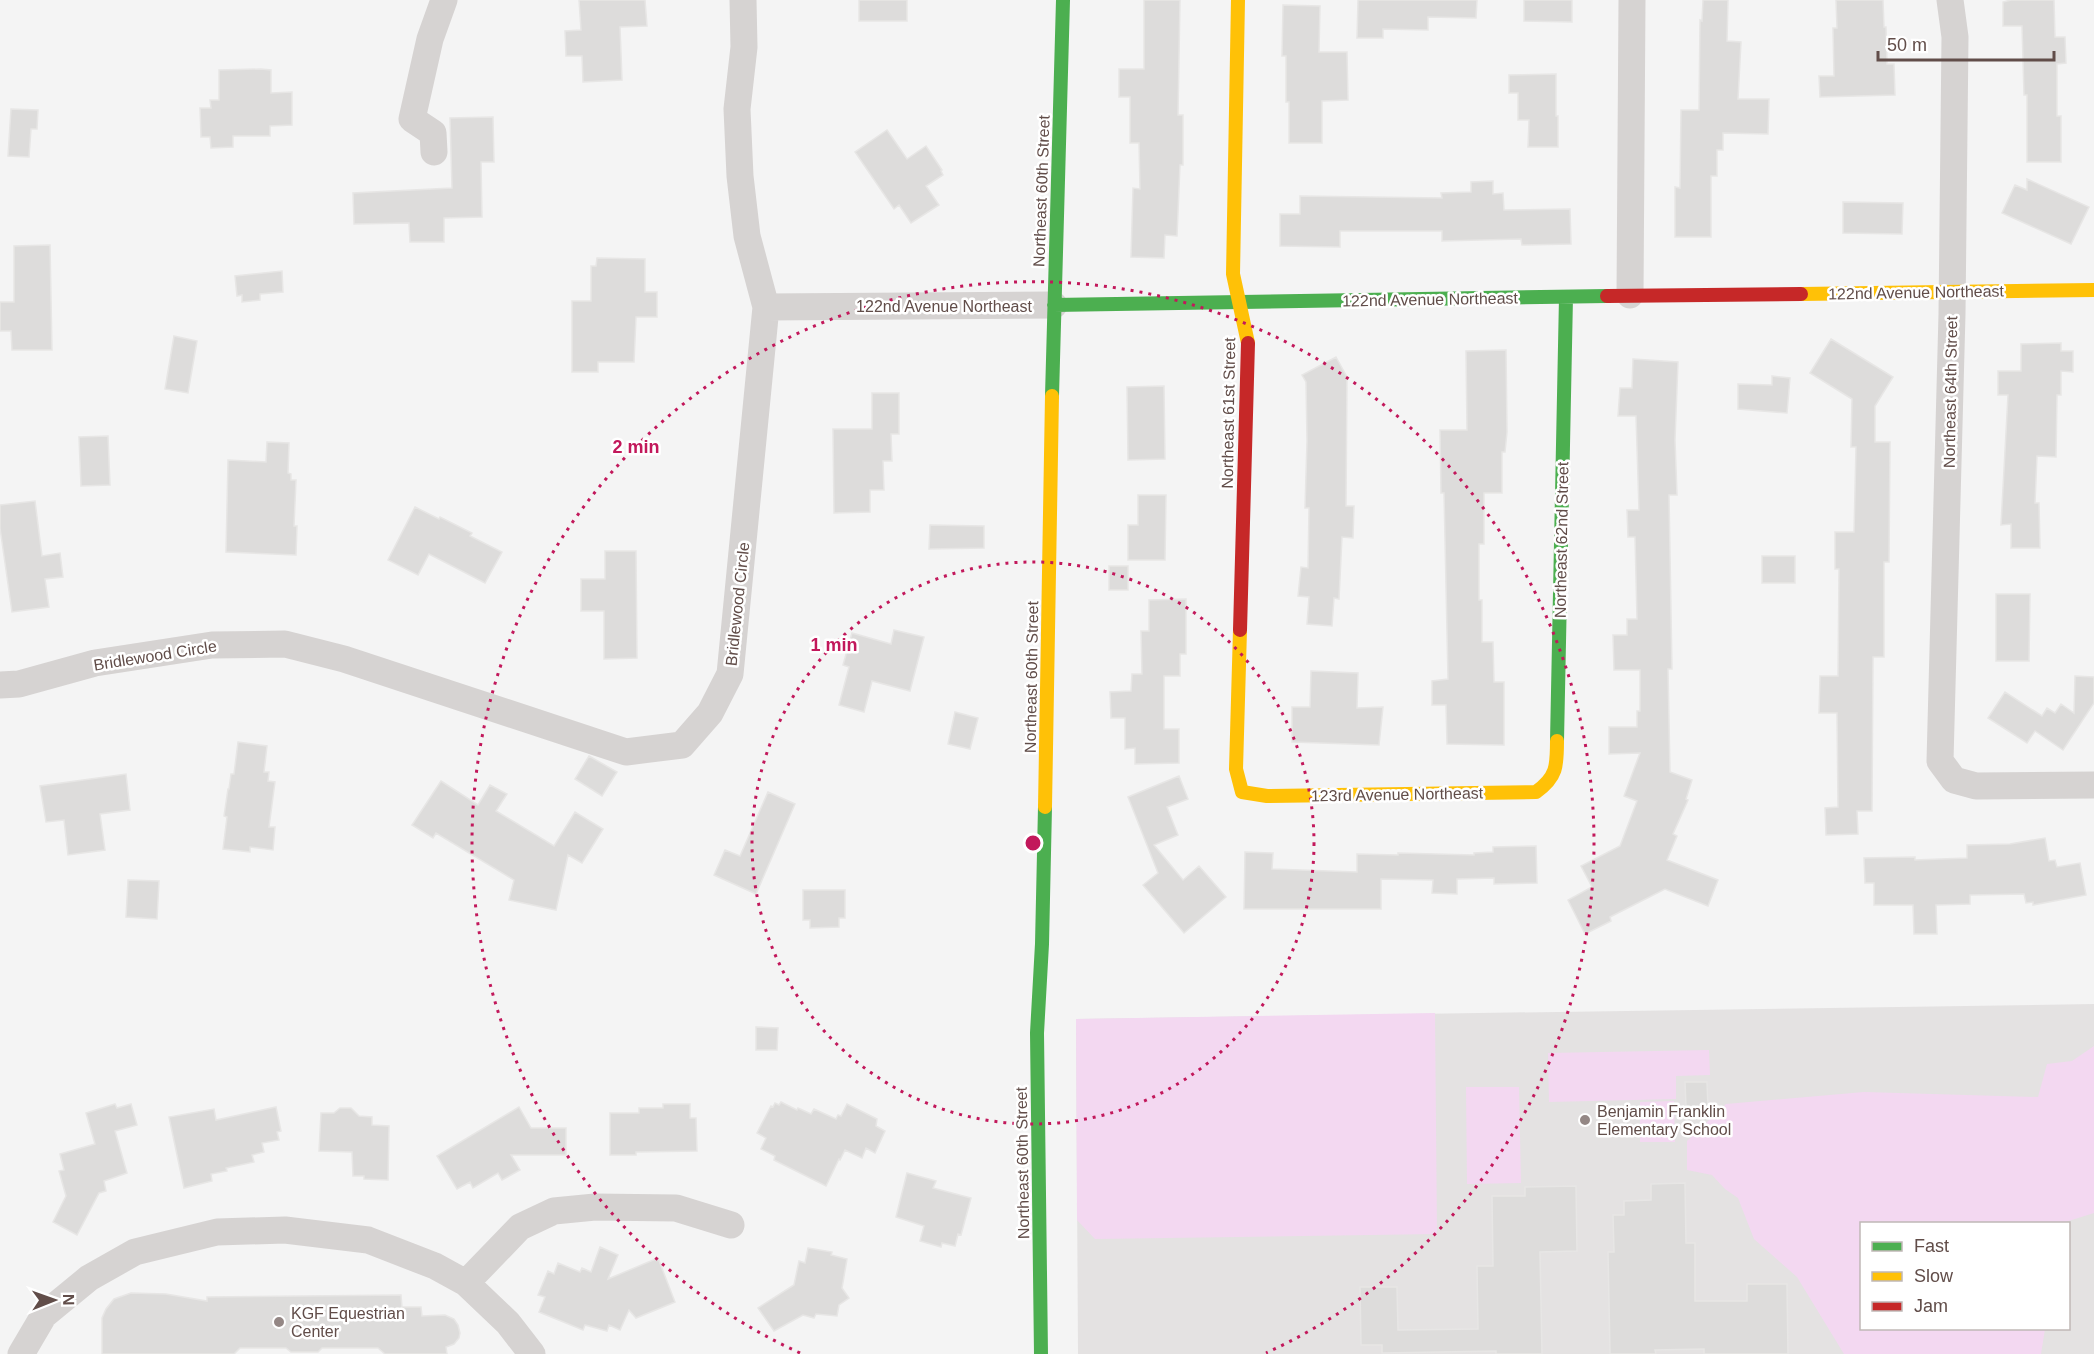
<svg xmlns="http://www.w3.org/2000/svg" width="2094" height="1354" font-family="Helvetica,sans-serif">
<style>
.education{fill:#e4e2e2;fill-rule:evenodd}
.green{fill:#f3d8f1}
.building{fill:#dddcdb;stroke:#e7e6e5;stroke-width:1.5}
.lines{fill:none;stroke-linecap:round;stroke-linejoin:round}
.street{stroke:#d6d3d2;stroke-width:27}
.fast{stroke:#4caf50;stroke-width:14}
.slow{stroke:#ffc107;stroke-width:14}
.jam{stroke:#c62828;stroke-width:14}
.ring{fill:none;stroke:#c2185b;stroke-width:3;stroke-dasharray:3 6}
.poi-dot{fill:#948785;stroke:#fff;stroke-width:2}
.labels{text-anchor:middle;stroke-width:5;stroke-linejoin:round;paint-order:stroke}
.street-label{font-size:16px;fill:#614d49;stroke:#fff}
.poi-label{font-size:16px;fill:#614d49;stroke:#fff;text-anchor:start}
.centre{fill:#c2185b;stroke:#fff;stroke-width:3}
.ring-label{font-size:18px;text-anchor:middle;font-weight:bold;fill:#c2185b;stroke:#fff;stroke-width:5;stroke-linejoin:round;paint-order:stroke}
</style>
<rect width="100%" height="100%" fill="#f4f4f4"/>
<path class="education" d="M 2094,1004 L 2094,1354 L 1078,1354 L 1076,1019 ZM 1862,1224 L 2068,1224 L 2068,1328 L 1862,1328 Z"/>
<path class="green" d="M 1435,1013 L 1437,1234 L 1095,1239 L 1077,1220 L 1076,1019 Z
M 2094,1046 L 2094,1213 L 2059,1224 L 1862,1224 L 1862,1328 L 2045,1329 L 2041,1354 L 1844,1354 L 1797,1277 L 1754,1239 L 1738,1198 L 1725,1189 L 1712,1175 L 1687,1170 L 1687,1141 L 1726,1104 L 1864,1092 L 2038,1097 L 2047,1064 L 2072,1061 Z
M 1709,1050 L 1710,1075 L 1676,1076 L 1676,1099 L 1549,1102 L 1548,1053 Z
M 1466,1087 L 1519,1087 L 1521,1183 L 1467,1184 Z
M 1674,1101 L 1675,1142 L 1640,1142 L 1640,1102 Z"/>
<path class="building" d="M 579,0 L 645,0 L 647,26 L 620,27 L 622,80 L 583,82 L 582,56 L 566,56 L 565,31 L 581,30 Z
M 859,0 L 907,0 L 907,21 L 859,21 Z
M 1144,0 L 1180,0 L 1178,115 L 1183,115 L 1183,165 L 1180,165 L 1177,236 L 1165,235 L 1164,258 L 1131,257 L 1133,188 L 1140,189 L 1139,143 L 1130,143 L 1130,97 L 1119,97 L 1119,69 L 1144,69 Z
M 1358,0 L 1477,0 L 1476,18 L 1428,17 L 1428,30 L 1383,29 L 1383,38 L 1357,38 Z
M 1524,0 L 1572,0 L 1572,22 L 1524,21 Z
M 1703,0 L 1728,0 L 1727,41 L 1741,42 L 1738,99 L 1769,99 L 1768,134 L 1723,133 L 1723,150 L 1717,150 L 1717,176 L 1711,176 L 1711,237 L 1675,237 L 1675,187 L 1680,188 L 1681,110 L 1699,110 L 1700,20 L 1702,21 Z
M 1836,0 L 1883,0 L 1884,27 L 1886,27 L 1887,64 L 1894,64 L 1895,95 L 1820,97 L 1819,76 L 1834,76 L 1833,28 L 1837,28 Z
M 2011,0 L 2054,0 L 2055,37 L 2065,37 L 2066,63 L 2057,64 L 2057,116 L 2061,116 L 2061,162 L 2027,162 L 2027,95 L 2024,95 L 2022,26 L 2003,26 L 2003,2 Z
M 1283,5 L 1320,6 L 1319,52 L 1347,52 L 1348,100 L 1322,101 L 1322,143 L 1289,143 L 1289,102 L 1286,102 L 1286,56 L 1282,56 Z
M 261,69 L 271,70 L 271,93 L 292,92 L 292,125 L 270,126 L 270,136 L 233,136 L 233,147 L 211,148 L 210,137 L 201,137 L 200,108 L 211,108 L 210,100 L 219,100 L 219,70 Z
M 1556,74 L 1556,116 L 1558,116 L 1558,147 L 1528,147 L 1529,120 L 1518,120 L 1518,93 L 1509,93 L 1509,75 Z
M 11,109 L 38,110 L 37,129 L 31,129 L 29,157 L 8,156 Z
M 493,117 L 494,162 L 481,162 L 482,217 L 444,218 L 444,242 L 410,242 L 409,223 L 354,224 L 353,193 L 452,188 L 450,118 Z
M 887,130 L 907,159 L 926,146 L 942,170 L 941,171 L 943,175 L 926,186 L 939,205 L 911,223 L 899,205 L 894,209 L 855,152 Z
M 2027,179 L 2089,207 L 2071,244 L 2002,213 L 2015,185 L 2027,190 Z
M 1493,181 L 1493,194 L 1503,193 L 1504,210 L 1570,209 L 1571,244 L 1522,245 L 1521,239 L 1442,241 L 1442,231 L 1340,231 L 1340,247 L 1280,246 L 1280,214 L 1300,214 L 1300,196 L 1442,198 L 1441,193 L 1471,192 L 1471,182 Z
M 1843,202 L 1903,203 L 1902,234 L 1843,233 Z
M 50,245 L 52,350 L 12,350 L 11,331 L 0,331 L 0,302 L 14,302 L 14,246 Z
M 597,258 L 645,259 L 645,292 L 657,292 L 657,317 L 636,317 L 634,362 L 598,362 L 598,372 L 572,372 L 572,301 L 591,301 L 591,266 L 596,266 Z
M 282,271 L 283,292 L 260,294 L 260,300 L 242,302 L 242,295 L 237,296 L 235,276 Z
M 174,336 L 197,341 L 188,393 L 165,389 Z
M 1831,339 L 1893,377 L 1875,406 L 1875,442 L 1890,442 L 1889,562 L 1884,562 L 1884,657 L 1873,657 L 1872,811 L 1857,811 L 1858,834 L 1826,835 L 1825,808 L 1838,807 L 1837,713 L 1819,713 L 1820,676 L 1838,676 L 1839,569 L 1835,569 L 1835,532 L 1854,532 L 1856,447 L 1851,447 L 1852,399 L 1810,373 Z
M 2061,343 L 2061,351 L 2073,351 L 2073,372 L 2061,371 L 2061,395 L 2057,395 L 2056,457 L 2037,456 L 2035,503 L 2039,503 L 2040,548 L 2011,548 L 2011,524 L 2001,525 L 2008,395 L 1998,395 L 1998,371 L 2021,371 L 2021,344 Z
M 1506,350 L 1507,432 L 1505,452 L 1502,452 L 1502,493 L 1484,493 L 1484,544 L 1479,544 L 1479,600 L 1482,600 L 1482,642 L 1493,642 L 1494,682 L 1504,682 L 1504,745 L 1447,744 L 1446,705 L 1432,705 L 1432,681 L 1448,679 L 1444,493 L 1441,493 L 1440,430 L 1467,430 L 1466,351 Z
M 1336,357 L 1347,377 L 1346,506 L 1354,506 L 1353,538 L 1342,537 L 1339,599 L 1334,598 L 1332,626 L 1307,624 L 1309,597 L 1298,596 L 1301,567 L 1308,568 L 1309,508 L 1305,508 L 1307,441 L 1306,382 L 1302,375 Z
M 1633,359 L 1678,362 L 1675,440 L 1677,495 L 1669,495 L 1672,669 L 1668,669 L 1670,772 L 1692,780 L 1686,799 L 1688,800 L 1673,834 L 1677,836 L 1667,860 L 1718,880 L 1708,906 L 1665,889 L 1610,917 L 1611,921 L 1585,934 L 1568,900 L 1592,887 L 1581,866 L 1620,846 L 1637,801 L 1624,796 L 1640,753 L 1609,754 L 1609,727 L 1637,727 L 1637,711 L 1640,711 L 1640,670 L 1614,670 L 1613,635 L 1627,635 L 1627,619 L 1637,619 L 1635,537 L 1628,537 L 1627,510 L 1639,510 L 1636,416 L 1618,416 L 1620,388 L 1632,388 Z
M 1772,376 L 1790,378 L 1787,413 L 1738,409 L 1738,384 L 1772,385 Z
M 1164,386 L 1165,459 L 1128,460 L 1127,387 Z
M 872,393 L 899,393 L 899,434 L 891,434 L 892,461 L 883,461 L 884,490 L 870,490 L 870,512 L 834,513 L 833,429 L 872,429 Z
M 108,436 L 110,485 L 81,486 L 79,437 Z
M 267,442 L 289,443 L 288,473 L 291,474 L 291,480 L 296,480 L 294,526 L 297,526 L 296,555 L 226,552 L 228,460 L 266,462 Z
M 1138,495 L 1166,495 L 1165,560 L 1128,560 L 1128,525 L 1138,525 Z
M 35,501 L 42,556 L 60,553 L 63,577 L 45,579 L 49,607 L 12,612 L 0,528 L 0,505 Z
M 415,507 L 439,519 L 440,517 L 472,533 L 470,536 L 502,552 L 485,583 L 429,554 L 418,575 L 388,560 Z
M 930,525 L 984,526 L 984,548 L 929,549 Z
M 605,551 L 636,551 L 637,658 L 604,659 L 604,611 L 581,611 L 581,579 L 605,579 Z
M 1762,556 L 1795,556 L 1795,583 L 1762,583 Z
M 1109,566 L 1128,566 L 1128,590 L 1109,590 Z
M 1996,594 L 2030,594 L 2029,661 L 1996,661 Z
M 1186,599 L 1186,654 L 1180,654 L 1180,676 L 1164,676 L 1164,729 L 1179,729 L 1179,763 L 1135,764 L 1135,748 L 1125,749 L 1125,718 L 1111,718 L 1110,692 L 1131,691 L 1132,674 L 1142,674 L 1141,631 L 1149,631 L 1149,600 Z
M 894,630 L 924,637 L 910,691 L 872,681 L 864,712 L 839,705 L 849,667 L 843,665 L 852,633 L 891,644 Z
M 1311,671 L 1358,673 L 1357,708 L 1383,707 L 1379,745 L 1292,742 L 1292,707 L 1310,707 Z
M 2075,676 L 2094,677 L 2094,703 L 2063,750 L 2035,731 L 2027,743 L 1988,718 L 2005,692 L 2042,716 L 2047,708 L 2055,713 L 2061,704 L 2074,713 Z
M 955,712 L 978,718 L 970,749 L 948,744 Z
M 238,742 L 267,746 L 264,772 L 269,772 L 268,781 L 275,782 L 269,827 L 275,827 L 273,850 L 250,847 L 250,852 L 223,849 L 227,817 L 224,816 L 228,789 L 229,789 L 231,774 L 234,774 Z
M 589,756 L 617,772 L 602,796 L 575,779 Z
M 126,774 L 130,810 L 100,814 L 105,850 L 68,855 L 64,820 L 46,822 L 40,786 Z
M 1179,776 L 1188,799 L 1167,807 L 1178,835 L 1154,845 L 1183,880 L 1199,866 L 1226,897 L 1184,933 L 1143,885 L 1158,873 L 1128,797 Z
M 441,781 L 478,805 L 490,785 L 507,794 L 496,811 L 554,846 L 575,812 L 603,829 L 582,863 L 568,855 L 556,910 L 509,900 L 514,880 L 436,833 L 433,838 L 412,825 Z
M 768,792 L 795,804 L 756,894 L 714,875 L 725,850 L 740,856 Z
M 2045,838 L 2049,861 L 2055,860 L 2057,867 L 2080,863 L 2086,895 L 2033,905 L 2033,902 L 2026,903 L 2024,894 L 1970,895 L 1970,904 L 1936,905 L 1937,934 L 1914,934 L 1913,905 L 1874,905 L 1874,883 L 1865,883 L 1864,858 L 1915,857 L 1915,860 L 1967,858 L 1967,845 L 2010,844 Z
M 1536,846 L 1537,883 L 1494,884 L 1494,878 L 1457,879 L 1457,894 L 1432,893 L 1433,880 L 1381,879 L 1381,909 L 1244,909 L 1245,852 L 1273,853 L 1272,869 L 1357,872 L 1357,854 L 1398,855 L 1398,853 L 1474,855 L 1474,853 L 1493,852 L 1493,847 Z
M 128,880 L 159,881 L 157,919 L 126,917 Z
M 803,890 L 845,890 L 845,918 L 839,918 L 839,927 L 810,928 L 810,920 L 803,920 Z
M 756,1027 L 778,1028 L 777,1050 L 756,1050 Z
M 1685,1082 L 1707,1082 L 1708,1107 L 1686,1108 Z
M 781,1102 L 797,1110 L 798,1108 L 811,1114 L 814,1109 L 836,1119 L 838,1115 L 841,1116 L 847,1104 L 877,1119 L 876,1126 L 885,1131 L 875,1153 L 866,1148 L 862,1158 L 845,1150 L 840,1160 L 839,1159 L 826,1186 L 774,1160 L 775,1156 L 761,1149 L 766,1138 L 757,1133 L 771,1106 L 773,1107 L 775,1103 L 779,1105 Z
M 115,1104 L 117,1108 L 131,1104 L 137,1125 L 115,1131 L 127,1173 L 104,1181 L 106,1191 L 99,1193 L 77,1235 L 53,1222 L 66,1196 L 59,1171 L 64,1170 L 60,1154 L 95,1144 L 86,1113 Z
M 663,1104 L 690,1104 L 690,1118 L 696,1118 L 697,1151 L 636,1152 L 636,1155 L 610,1155 L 610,1113 L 639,1113 L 639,1108 L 663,1108 Z
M 276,1107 L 281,1131 L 277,1132 L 279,1140 L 262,1143 L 264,1152 L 252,1155 L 254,1162 L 226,1168 L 227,1171 L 211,1174 L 212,1181 L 184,1188 L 169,1117 L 214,1109 L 216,1120 Z
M 519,1107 L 531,1128 L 566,1128 L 566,1155 L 511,1155 L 520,1170 L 502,1180 L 498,1173 L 473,1188 L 470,1182 L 457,1189 L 437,1156 Z
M 340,1108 L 351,1108 L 359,1116 L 372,1117 L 372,1125 L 389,1126 L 388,1180 L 364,1179 L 364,1176 L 353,1176 L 352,1152 L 319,1151 L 321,1113 L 334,1113 Z
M 907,1173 L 936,1181 L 933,1188 L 971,1198 L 961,1235 L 958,1234 L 955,1246 L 942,1243 L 941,1247 L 920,1241 L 924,1226 L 896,1217 Z
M 1685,1183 L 1686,1243 L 1695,1243 L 1695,1301 L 1747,1301 L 1747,1284 L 1787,1284 L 1788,1354 L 1704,1354 L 1704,1349 L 1655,1350 L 1656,1354 L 1610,1354 L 1608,1252 L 1614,1252 L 1613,1215 L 1624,1215 L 1624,1201 L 1651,1200 L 1651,1184 Z
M 1576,1186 L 1577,1251 L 1540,1252 L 1542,1354 L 1496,1354 L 1496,1351 L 1382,1353 L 1382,1345 L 1361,1345 L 1360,1287 L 1397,1287 L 1398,1330 L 1478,1329 L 1477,1266 L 1493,1266 L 1492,1196 L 1525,1196 L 1525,1187 Z
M 600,1247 L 618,1255 L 608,1279 L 658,1258 L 675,1302 L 636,1318 L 629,1310 L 620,1330 L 609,1325 L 607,1331 L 585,1325 L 583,1330 L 539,1312 L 545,1297 L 538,1295 L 548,1271 L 554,1274 L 558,1263 L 580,1272 L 582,1268 L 591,1272 Z
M 808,1248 L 832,1252 L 831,1255 L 847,1259 L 842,1288 L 849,1298 L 839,1305 L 837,1316 L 816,1314 L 814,1318 L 803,1315 L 774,1331 L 758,1308 L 794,1285 L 799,1261 L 805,1263 Z
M 131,1293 L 166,1294 L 207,1301 L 207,1297 L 401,1295 L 402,1307 L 421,1307 L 422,1316 L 445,1315 L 454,1319 L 458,1325 L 460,1333 L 459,1338 L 454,1344 L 446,1347 L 447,1354 L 385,1354 L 378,1348 L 322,1348 L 318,1352 L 291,1352 L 286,1348 L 240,1348 L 234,1354 L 102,1354 L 102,1318 L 106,1309 L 114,1299 Z"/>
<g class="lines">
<path class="street" d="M 1950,0 L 1955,37 L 1952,314 L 1940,761 L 1954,780 L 1976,786 L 2094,785
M 434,152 L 433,133 L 412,119 L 430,39 L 444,0
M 1630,295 L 1632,0
M 766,307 L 1054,305
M 0,685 L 19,684 L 95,663 L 212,645 L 285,644 L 344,659 L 626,752 L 682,745 L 710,713 L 730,674 L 766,307 L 747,236 L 740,176 L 737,109 L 744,47 L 743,0
M 466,1283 L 520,1227 L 554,1211 L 595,1207 L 676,1208 L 731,1225
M 21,1354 L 44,1315 L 89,1278 L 135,1252 L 217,1232 L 285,1230 L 368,1240 L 435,1266 L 466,1283 L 508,1323 L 532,1354"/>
<path class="fast" d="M 1054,305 L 1607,296
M 1052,396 L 1063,0
M 1557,741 L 1566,297
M 1041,1354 L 1037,1033 L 1042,944 L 1045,807"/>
<path class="slow" d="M 1238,0 L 1233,274 L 1248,343
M 1801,294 L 2094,290
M 1240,630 L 1236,769 L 1242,792 L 1267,796 L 1536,792 C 1557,777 1557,766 1557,741
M 1045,807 L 1052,396"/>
<path class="jam" d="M 1607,296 L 1801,294
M 1240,630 L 1248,343"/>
</g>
<g class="ring">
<circle cx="1033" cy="843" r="281"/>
<path d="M800 1353A561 561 0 1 1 1266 1353"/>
</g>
<g class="poi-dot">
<circle cx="1585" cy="1120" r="6"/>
<circle cx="279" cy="1322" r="6"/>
</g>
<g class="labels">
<g class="street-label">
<text transform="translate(1041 191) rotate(-88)" y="6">Northeast 60th Street</text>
<text transform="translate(1916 292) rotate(-1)" y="6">122nd Avenue Northeast</text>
<text transform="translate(1430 299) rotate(-1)" y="6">122nd Avenue Northeast</text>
<text x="944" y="312">122nd Avenue Northeast</text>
<text transform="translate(1950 392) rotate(-89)" y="6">Northeast 64th Street</text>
<text transform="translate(1228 413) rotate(-89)" y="6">Northeast 61st Street</text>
<text transform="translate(1561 540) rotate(-89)" y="6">Northeast 62nd Street</text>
<text transform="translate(737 604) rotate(-84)" y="6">Bridlewood Circle</text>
<text transform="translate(155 655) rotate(-9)" y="6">Bridlewood Circle</text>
<text transform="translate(1031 677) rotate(-89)" y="6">Northeast 60th Street</text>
<text transform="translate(1397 794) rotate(-1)" y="6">123rd Avenue Northeast</text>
<text transform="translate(1022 1163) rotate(-91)" y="6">Northeast 60th Street</text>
</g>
<g class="poi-label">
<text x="1597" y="1117">Benjamin Franklin<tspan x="1597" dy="18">Elementary School</tspan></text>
<text x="291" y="1319">KGF Equestrian<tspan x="291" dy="18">Center</tspan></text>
</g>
</g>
<circle cx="1033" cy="843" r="9" class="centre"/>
<g class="ring-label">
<text x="636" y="453">2 min</text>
<text x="834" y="651">1 min</text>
</g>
<rect x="1860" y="1222" width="210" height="108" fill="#ffffff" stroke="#c0b8b6" stroke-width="1.5"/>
<rect x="1872" y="1242" width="30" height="9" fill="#4caf50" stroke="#c0b8b6" stroke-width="1.5"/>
<text x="1914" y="1252" font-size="18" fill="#614d49">Fast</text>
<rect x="1872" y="1272" width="30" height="9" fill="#ffc107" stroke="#c0b8b6" stroke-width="1.5"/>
<text x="1914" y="1282" font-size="18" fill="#614d49">Slow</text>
<rect x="1872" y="1302" width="30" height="9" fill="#c62828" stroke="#c0b8b6" stroke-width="1.5"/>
<text x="1914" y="1312" font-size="18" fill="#614d49">Jam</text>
<g transform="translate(54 1300) rotate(89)" stroke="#ffffff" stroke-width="4.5" paint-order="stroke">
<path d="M0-4.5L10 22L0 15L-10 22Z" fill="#614d49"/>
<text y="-9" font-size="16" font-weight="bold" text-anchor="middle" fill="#614d49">N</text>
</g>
<path d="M1878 51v9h176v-9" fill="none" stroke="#614d49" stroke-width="3"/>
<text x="1887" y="51" font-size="18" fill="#614d49" stroke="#ffffff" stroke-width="4.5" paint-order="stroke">50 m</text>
</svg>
